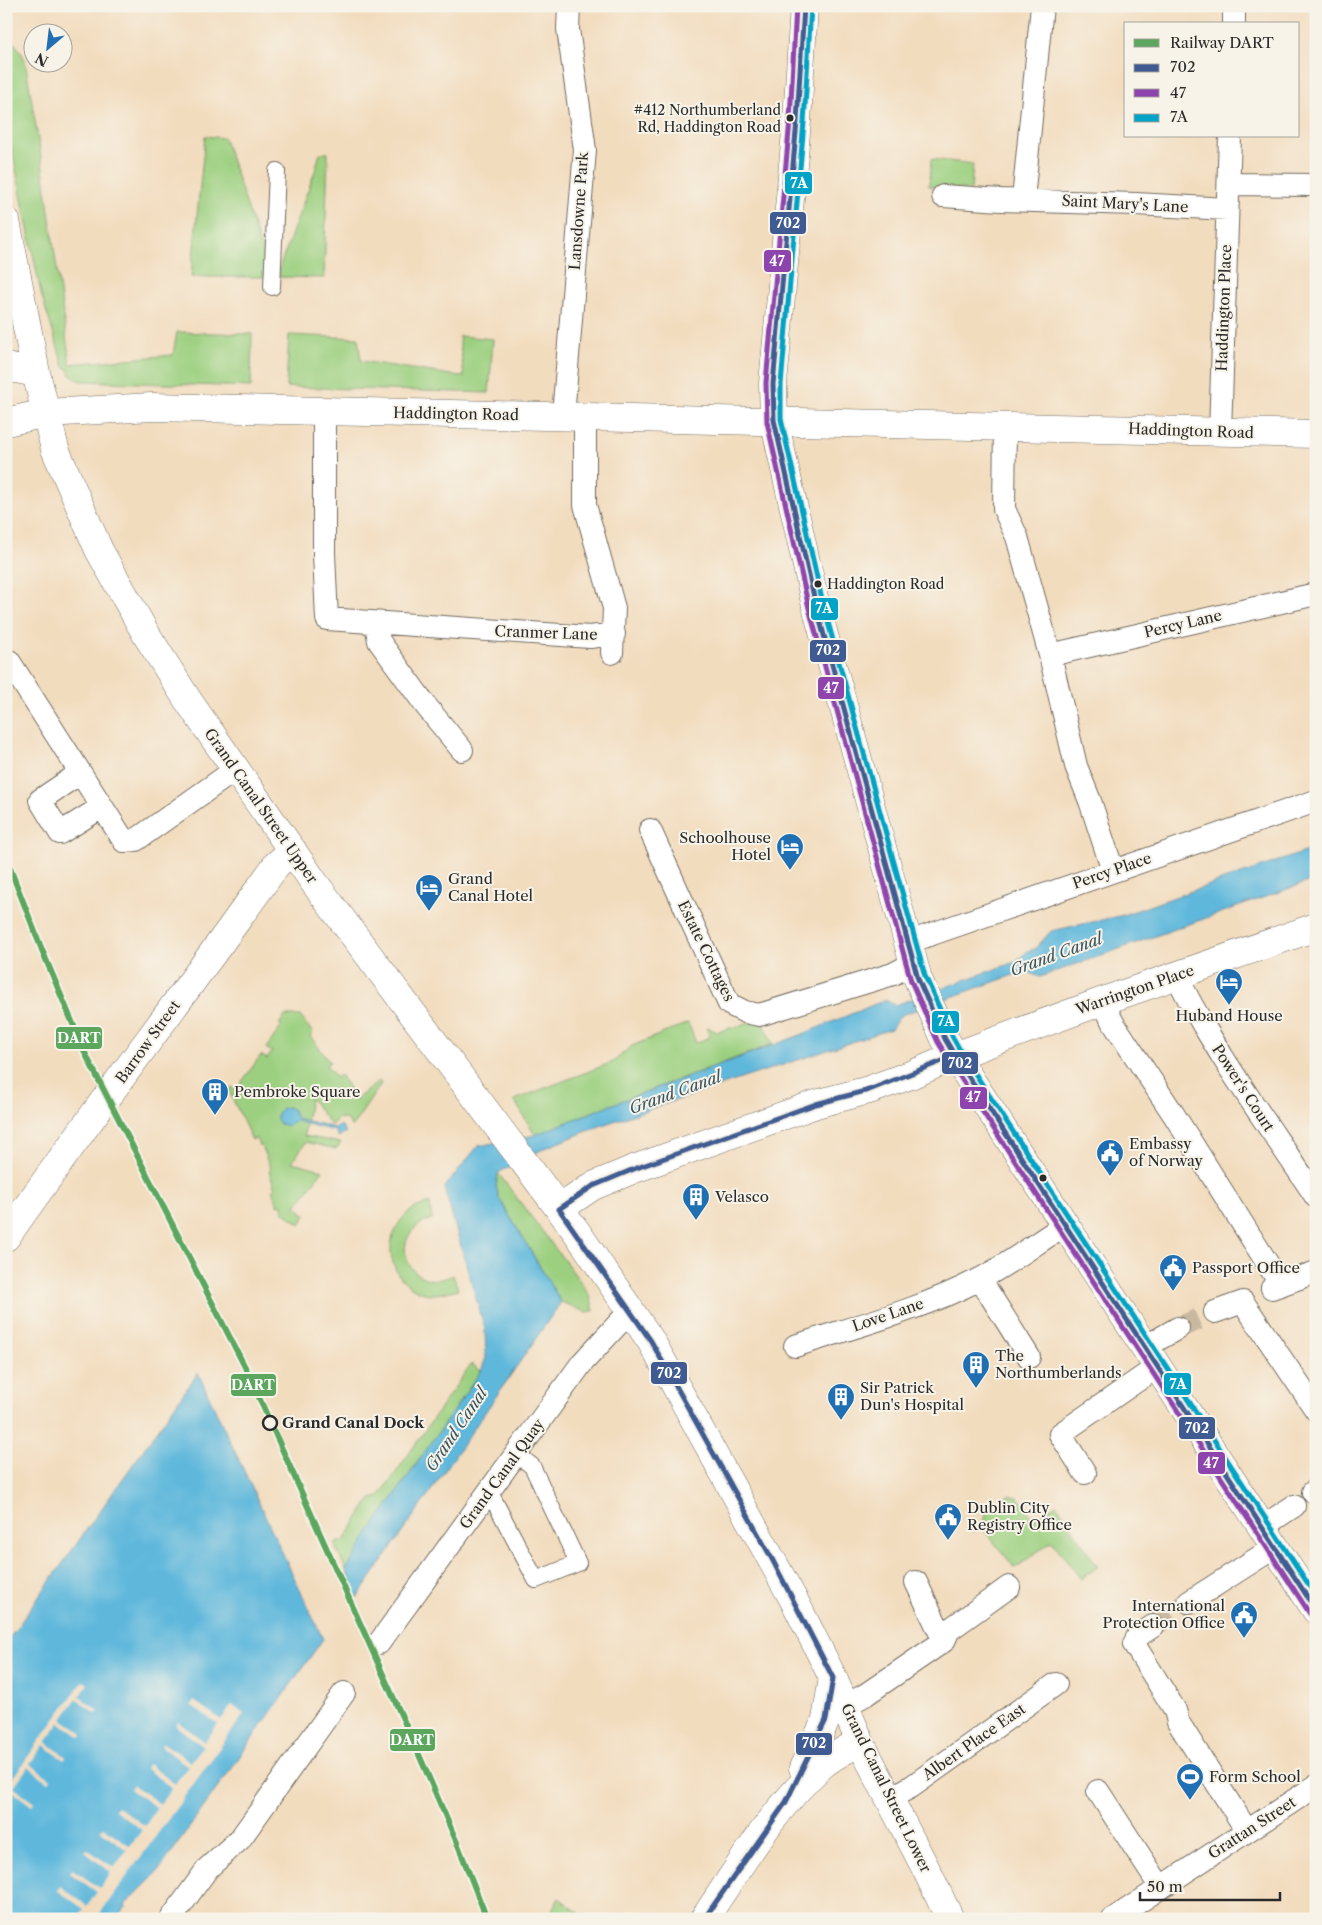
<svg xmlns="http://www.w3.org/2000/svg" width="1322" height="1925" font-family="'Libre Caslon Text',serif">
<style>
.green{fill:#9cd080;stroke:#647e56}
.water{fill:#5eb8dc;stroke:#447284}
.pier{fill:#f2dcbe}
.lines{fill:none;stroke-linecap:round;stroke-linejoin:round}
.minor-tunnel{stroke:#cab9a1;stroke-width:22;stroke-dasharray:22 11;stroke-linecap:butt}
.pedestrian-casing{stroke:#71695e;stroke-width:18}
.minor-casing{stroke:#71695e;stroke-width:24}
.tertiary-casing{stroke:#71695e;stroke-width:29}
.secondary-casing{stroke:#71695e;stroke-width:29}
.pedestrian{stroke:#fff;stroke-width:16}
.minor{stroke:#fff;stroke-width:22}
.tertiary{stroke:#fff;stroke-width:28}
.secondary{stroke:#fff;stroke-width:28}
.bus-1-casing{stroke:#f7f3e8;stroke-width:9}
.bus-2-casing{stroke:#f7f3e8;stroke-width:9}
.bus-3-casing{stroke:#f7f3e8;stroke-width:9}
.bus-1{stroke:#3f5b92;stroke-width:5}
.bus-2{stroke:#8e44ad;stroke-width:5}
.bus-3{stroke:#02a3c6;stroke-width:5}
.rail-1-casing{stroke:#f7f3e8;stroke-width:10}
.rail-1{stroke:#5ca65e;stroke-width:6}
.bus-dot{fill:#2b2b2b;stroke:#f7f3e8;stroke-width:2}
.stop-dot{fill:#f7f3e8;stroke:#2b2b2b;stroke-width:2.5}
.labels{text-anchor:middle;stroke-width:4;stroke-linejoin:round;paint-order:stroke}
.bus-label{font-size:14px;fill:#2b2b2b;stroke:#f7f3e8;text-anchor:end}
.street-label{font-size:15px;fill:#2b2b2b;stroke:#f7f3e8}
.poi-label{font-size:15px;fill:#2b2b2b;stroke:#f7f3e8;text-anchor:start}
.stop-label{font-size:15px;font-weight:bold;fill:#2b2b2b;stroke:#f7f3e8;text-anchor:start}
.water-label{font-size:16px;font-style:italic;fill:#3a5560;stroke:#f7f3e8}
.line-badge{stroke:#f7f3e8;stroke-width:2}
.badge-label{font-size:14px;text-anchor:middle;font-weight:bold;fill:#fff}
</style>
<rect width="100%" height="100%" fill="#f7f3e8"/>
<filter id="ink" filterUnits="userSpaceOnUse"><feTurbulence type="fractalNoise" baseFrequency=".02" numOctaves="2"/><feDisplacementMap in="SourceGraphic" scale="10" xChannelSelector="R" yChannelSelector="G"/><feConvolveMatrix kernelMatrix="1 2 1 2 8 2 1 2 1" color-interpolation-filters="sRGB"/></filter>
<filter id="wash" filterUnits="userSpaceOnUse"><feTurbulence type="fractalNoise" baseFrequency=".0096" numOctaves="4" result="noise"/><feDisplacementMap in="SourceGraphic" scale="20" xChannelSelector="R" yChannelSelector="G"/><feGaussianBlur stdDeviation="1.12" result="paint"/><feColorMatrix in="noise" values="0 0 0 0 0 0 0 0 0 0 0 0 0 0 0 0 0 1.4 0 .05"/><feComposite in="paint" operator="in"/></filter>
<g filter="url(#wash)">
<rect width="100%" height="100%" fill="#f2dcbe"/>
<path class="green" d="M 6,32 L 21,52 L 25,60 L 44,175 L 70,364 L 173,355 L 177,332 L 252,334 L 251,387 L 80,381 C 74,378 69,376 68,369 L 64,367 L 41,294 L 6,119 Z
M 205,136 L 224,138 L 267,265 L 265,277 L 191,277 Z
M 320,153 L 328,153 L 324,278 L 279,277 L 280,266 L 315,171 Z
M 931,159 L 973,164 L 971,190 L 929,186 Z
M 289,335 L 358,338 L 361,361 L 464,377 L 459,336 L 493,339 L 489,393 L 286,387 Z
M 285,1016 L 300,1016 L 313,1033 L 310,1036 L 330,1062 L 326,1065 L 336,1078 L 340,1075 L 350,1089 L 348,1091 L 355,1100 L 379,1081 L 381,1084 L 352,1127 L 347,1120 L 339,1118 L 331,1125 L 310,1098 L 304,1136 L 341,1143 L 336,1149 L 306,1142 L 292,1162 L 323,1170 L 296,1206 L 306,1215 L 300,1224 L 282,1211 L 283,1210 L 281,1204 L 278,1205 L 272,1190 L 275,1188 L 269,1171 L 271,1169 L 261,1146 L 259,1146 L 256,1138 L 252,1140 L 229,1091 L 232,1087 L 242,1093 L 246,1087 L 241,1083 L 261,1055 L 267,1059 L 272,1052 L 266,1048 L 282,1026 L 279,1024 Z
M 761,1019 L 773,1044 L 600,1109 L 535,1135 L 514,1100 L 613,1062 L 632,1046 L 688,1023 L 696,1043 L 710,1037 L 707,1027 L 717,1032 Z
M 498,1173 L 583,1285 L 590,1296 L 594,1311 L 586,1312 L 561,1302 L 499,1198 L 496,1186 Z
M 430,1203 L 432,1219 C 382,1234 410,1297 453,1275 L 458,1289 C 447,1292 435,1296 424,1293 C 385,1281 380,1232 412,1210 C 417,1206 424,1205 430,1203 Z
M 471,1364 L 481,1371 L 377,1521 L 346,1570 L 334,1544 L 342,1541 L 343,1542 L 371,1499 L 379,1497 Z
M 1009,1495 L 1018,1497 L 1034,1520 L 1056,1504 L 1098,1567 L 1081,1579 L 1052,1541 L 1015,1568 L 983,1529 L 987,1508 Z
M 559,1898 L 587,1919 L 548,1919 L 547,1917 Z"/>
<path class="water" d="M 1316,848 L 1316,879 L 1040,977 L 1027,972 L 1019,973 L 901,1015 L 891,1029 L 605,1124 L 545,1148 L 498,1173 L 496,1186 L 499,1198 L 561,1302 L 357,1598 L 346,1570 L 377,1521 L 481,1371 L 486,1358 L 485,1329 L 444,1188 L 478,1146 L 535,1135 L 600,1109 L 798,1036 L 885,1000 L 895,1005 L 1015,962 L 1028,951 L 1035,949 L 1051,931 L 1120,916 Z
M 288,1107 L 293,1110 L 296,1118 L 335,1128 L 341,1125 L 346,1132 L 338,1137 L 335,1131 L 295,1121 L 288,1126 L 280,1124 L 277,1120 L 277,1113 L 282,1108 Z
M 198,1373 L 323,1639 L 157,1873 L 125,1905 L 126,1907 L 116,1919 L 6,1919 L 6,1643 Z"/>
<path class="pier" d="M 83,1681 L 88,1684 L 79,1697 L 99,1711 L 97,1714 L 76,1699 L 62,1719 L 83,1734 L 80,1737 L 60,1722 L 46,1742 L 66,1757 L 64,1760 L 44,1745 L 30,1764 L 51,1779 L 49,1782 L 28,1767 L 13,1787 L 34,1803 L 32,1806 L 11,1790 L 6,1797 L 6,1787 Z
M 194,1701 L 221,1720 L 232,1705 L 244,1714 L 96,1919 L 78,1919 L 84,1909 L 57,1890 L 60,1886 L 87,1906 L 97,1892 L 70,1873 L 72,1869 L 100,1888 L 111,1872 L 85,1852 L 87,1849 L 114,1868 L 127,1850 L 100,1830 L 103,1827 L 130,1846 L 142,1830 L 115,1810 L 117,1806 L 145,1826 L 157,1808 L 130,1789 L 133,1785 L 160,1804 L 172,1788 L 145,1768 L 148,1764 L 175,1784 L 188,1766 L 161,1746 L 163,1743 L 191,1762 L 203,1746 L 176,1726 L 178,1722 L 205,1742 L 218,1724 L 191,1705 Z"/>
</g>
<g filter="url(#ink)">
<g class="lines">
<path class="minor-tunnel" d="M 1178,1328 L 1215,1312
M 1153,1626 L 1189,1602"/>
<defs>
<path id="pedestrian" d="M 272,287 L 277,171
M 489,1491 L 536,1580 L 578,1563 L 532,1466 L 516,1454"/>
<path id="minor" d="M 1234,24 L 1234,6
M 1229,184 L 1316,185
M 943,196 L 1001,200 L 1136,204 L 1227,209
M 1023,200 L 1042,6
M 324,411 L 324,554 L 327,619 L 590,637 L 614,634
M 563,416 L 585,150 L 568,29 L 569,6
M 585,417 L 585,505 L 614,608 L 612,653
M 1005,426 L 1004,509 L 1017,537 L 1050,655 L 1076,766 L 1090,801 L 1113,871
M 1220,432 L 1230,136
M 376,624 L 379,641 L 426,706 L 462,750
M 1050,655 L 1316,594
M 9,661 L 124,841 L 136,840 L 235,770
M 80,773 L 40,800 L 60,833 L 102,807
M 650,830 L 729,1004 L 745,1012 L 759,1015 L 893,974 L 914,963
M 909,942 L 1316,801
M 1177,975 C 1189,1004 1206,1029 1222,1056 C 1252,1104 1285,1150 1316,1197
M 1103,1001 L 1112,1021 L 1174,1115 L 1281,1285
M 980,1279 L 1029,1357
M 1272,1288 L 1316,1272
M 1215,1312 L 1243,1302 L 1316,1410
M 795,1346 C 856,1326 920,1310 978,1280 C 1008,1265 1036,1243 1065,1225
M 1145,1347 L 1178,1328
M 1085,1473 L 1060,1434 L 1157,1367
M 1313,1492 L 1316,1490
M 1262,1527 L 1294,1506
M 916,1582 L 944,1641
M 1189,1602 L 1275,1547
M 1153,1626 L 1138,1636 L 1134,1644 L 1175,1710 L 1178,1722 L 1247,1831
M 379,1643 L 582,1363 L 631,1310
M 845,1706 L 865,1695 L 944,1641 L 949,1630 L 1009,1587
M 1098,1791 L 1161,1888
M 890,1798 L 911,1787 L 1056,1684
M 171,1919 L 208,1868 L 240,1839 L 344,1693
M 1113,1919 L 1316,1786"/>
<path id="tertiary" d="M 6,422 L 46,413
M 559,1209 L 593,1186 L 634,1169 L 816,1104 L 869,1090 L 913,1074 L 955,1056 L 1103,1001 L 1316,927
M 6,1237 C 94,1111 188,990 277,864 L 293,851
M 803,1768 L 826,1720 L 833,1678
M 704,1919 C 740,1866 773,1809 821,1766 C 832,1756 847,1749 860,1742"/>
<path id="secondary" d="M 804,6 L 797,121 L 773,384 L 774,420 L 816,606 L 918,979 L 945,1039 L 955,1056 L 1316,1610
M 6,221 L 36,373 L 55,449 L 99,550 L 146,634 L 187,699 L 316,885 L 576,1231 L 651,1341 L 796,1604 L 833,1678 L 860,1742 L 925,1867 L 950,1919
M 6,367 L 36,373
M 46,413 L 152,407 L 1316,434"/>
</defs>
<use href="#pedestrian" class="pedestrian-casing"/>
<use href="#minor" class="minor-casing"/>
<use href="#tertiary" class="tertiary-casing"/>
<use href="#secondary" class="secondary-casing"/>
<use href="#pedestrian" class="pedestrian"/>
<use href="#minor" class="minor"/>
<use href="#tertiary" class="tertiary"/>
<use href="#secondary" class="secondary"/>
<defs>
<path id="bus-1" d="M 804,6 L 797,121 L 773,384 L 774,420 L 816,606 L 918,979 L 945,1039 L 955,1056 L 1316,1610
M 704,1919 L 786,1802 L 826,1720 L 833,1678 L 772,1559 L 651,1341 L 559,1209 L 593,1186 L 634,1169 L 816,1104 L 869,1090 L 955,1056"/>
<path id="bus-2" d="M 796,6 L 790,120 L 766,383 L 767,422 L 809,608 L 911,981 L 938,1042 L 949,1060 L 1310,1614"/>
<path id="bus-3" d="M 811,6 L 804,122 L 781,384 L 781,419 L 823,604 L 925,976 L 952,1036 L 961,1052 L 1316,1596"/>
</defs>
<use href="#bus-1" class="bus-1-casing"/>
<use href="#bus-2" class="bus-2-casing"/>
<use href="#bus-3" class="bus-3-casing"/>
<use href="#bus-1" class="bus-1"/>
<use href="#bus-2" class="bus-2"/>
<use href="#bus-3" class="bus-3"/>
<defs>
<path id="rail-1" d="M 6,858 L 42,950 L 86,1055 L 248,1373 L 420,1757 L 458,1845 L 487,1919"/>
</defs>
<use href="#rail-1" class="rail-1-casing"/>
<use href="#rail-1" class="rail-1"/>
</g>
</g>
<defs>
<symbol id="hotel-pin" viewBox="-11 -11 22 30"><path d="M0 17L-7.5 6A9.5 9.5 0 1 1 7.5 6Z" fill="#1f6fb2" stroke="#f7f3e8"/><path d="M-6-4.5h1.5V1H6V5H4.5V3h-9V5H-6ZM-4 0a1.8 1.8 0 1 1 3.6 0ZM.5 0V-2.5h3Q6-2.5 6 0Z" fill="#fff"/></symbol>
<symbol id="building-pin" viewBox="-11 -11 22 30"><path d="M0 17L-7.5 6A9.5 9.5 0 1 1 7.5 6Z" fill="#1f6fb2" stroke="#f7f3e8"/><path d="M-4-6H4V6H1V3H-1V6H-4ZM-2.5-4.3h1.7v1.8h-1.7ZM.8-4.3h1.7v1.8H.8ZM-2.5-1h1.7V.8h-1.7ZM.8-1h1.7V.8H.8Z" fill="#fff"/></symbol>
<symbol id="civic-pin" viewBox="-11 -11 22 30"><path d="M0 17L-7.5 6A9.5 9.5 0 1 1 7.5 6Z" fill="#1f6fb2" stroke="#f7f3e8"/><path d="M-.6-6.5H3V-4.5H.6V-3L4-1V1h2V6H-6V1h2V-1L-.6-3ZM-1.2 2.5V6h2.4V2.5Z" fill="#fff"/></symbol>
<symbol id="stadium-pin" viewBox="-11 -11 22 30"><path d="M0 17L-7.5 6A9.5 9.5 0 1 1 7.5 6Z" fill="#1f6fb2" stroke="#f7f3e8"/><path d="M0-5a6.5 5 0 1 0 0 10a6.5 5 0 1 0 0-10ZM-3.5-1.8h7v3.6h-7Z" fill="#fff"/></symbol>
</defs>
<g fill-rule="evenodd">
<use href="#hotel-pin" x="774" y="831" width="32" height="43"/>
<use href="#hotel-pin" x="413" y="872" width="32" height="43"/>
<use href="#hotel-pin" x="1213" y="966" width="32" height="43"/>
<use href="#building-pin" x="199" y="1076" width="32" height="43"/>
<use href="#civic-pin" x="1094" y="1137" width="32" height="43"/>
<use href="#building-pin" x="680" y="1181" width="32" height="43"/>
<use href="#civic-pin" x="1157" y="1252" width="32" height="43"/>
<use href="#building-pin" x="960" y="1349" width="32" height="43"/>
<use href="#building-pin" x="825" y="1381" width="32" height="43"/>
<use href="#civic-pin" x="932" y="1501" width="32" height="43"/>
<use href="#civic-pin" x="1228" y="1599" width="32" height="43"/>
<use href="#stadium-pin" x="1174" y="1761" width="32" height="43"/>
</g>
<g class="bus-dot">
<circle cx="790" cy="118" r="4.5"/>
<circle cx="818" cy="584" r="4.5"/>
<circle cx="1043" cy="1178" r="4.5"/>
</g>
<circle class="stop-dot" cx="270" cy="1423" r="7"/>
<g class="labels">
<g class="bus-label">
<text x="781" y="115">#412 Northumberland<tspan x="781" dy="17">Rd, Haddington Road</tspan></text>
<text x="827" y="589" text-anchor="start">Haddington Road</text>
</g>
<g class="street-label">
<text transform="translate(1125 204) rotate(3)" y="5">Saint Mary's Lane</text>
<text transform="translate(579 211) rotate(-86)" y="5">Lansdowne Park</text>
<text transform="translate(1224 308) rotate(-88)" y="5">Haddington Place</text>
<text transform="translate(456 414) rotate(1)" y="5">Haddington Road</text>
<text transform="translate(1191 431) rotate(2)" y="5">Haddington Road</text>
<text transform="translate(1183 624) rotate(-13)" y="5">Percy Lane</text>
<text transform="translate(546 633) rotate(2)" y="5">Cranmer Lane</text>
<text transform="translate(261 806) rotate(55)" y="5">Grand Canal Street Upper</text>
<text transform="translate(1112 871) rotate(-19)" y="5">Percy Place</text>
<text transform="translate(706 951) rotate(64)" y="5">Estate Cottages</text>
<text transform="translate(1135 990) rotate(-19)" y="5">Warrington Place</text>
<text transform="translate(148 1042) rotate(-54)" y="5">Barrow Street</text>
<text transform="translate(1243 1088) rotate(57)" y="5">Power's Court</text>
<text transform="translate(888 1315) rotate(-19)" y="5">Love Lane</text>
<text transform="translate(502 1474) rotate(-54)" y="5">Grand Canal Quay</text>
<text transform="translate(974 1742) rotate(-35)" y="5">Albert Place East</text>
<text transform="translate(886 1788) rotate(64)" y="5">Grand Canal Street Lower</text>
<text transform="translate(1252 1828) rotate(-33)" y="5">Grattan Street</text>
</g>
<g class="poi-label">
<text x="771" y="843" text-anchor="end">Schoolhouse<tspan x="771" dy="17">Hotel</tspan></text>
<text x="448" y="884">Grand<tspan x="448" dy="17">Canal Hotel</tspan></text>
<text x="1229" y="1021" text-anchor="middle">Huband House</text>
<text x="234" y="1097">Pembroke Square</text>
<text x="1129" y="1149">Embassy<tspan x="1129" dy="17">of Norway</tspan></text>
<text x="715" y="1202">Velasco</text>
<text x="1192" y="1273">Passport Office</text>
<text x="995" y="1361">The<tspan x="995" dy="17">Northumberlands</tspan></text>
<text x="860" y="1393">Sir Patrick<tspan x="860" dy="17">Dun's Hospital</tspan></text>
<text x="967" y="1513">Dublin City<tspan x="967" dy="17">Registry Office</tspan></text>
<text x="1225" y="1611" text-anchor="end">International<tspan x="1225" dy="17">Protection Office</tspan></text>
<text x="1209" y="1782">Form School</text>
</g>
<g class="stop-label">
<text x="282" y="1428">Grand Canal Dock</text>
</g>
<g class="water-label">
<text transform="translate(1056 954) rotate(-20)" y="6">Grand Canal</text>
<text transform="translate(675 1092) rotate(-20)" y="6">Grand Canal</text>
<text transform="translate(456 1429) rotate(-56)" y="6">Grand Canal</text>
</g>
</g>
<g class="line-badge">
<rect x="784" y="171" width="29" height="24" rx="5" fill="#02a3c6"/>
<rect x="769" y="211" width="38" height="24" rx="5" fill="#3f5b92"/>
<rect x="763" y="249" width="29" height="24" rx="5" fill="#8e44ad"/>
<rect x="810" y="597" width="29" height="24" rx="5" fill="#02a3c6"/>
<rect x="809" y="639" width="38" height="24" rx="5" fill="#3f5b92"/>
<rect x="817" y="676" width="28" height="24" rx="5" fill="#8e44ad"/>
<rect x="931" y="1010" width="29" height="24" rx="5" fill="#02a3c6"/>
<rect x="55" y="1026" width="48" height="24" rx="5" fill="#5ca65e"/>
<rect x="941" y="1051" width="38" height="24" rx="5" fill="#3f5b92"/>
<rect x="959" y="1086" width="29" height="24" rx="5" fill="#8e44ad"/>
<rect x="650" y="1361" width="38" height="24" rx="5" fill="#3f5b92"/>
<rect x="1163" y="1372" width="29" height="24" rx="5" fill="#02a3c6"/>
<rect x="230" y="1373" width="47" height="24" rx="5" fill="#5ca65e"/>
<rect x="1178" y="1416" width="38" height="24" rx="5" fill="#3f5b92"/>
<rect x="1197" y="1451" width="29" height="24" rx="5" fill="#8e44ad"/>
<rect x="389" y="1728" width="47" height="24" rx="5" fill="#5ca65e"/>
<rect x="795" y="1732" width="38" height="24" rx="5" fill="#3f5b92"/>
</g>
<g class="badge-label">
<text x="799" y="188">7A</text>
<text x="788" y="228">702</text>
<text x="777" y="266">47</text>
<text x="824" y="613">7A</text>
<text x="828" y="655">702</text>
<text x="831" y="693">47</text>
<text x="946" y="1026">7A</text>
<text x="79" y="1043">DART</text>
<text x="960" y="1068">702</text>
<text x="973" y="1102">47</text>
<text x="669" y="1378">702</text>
<text x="1178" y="1389">7A</text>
<text x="253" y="1390">DART</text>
<text x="1197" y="1433">702</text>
<text x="1211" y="1468">47</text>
<text x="412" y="1745">DART</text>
<text x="814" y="1748">702</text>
</g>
<rect width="1322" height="1925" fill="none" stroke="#f7f3e8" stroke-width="25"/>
<rect x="1124" y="22" width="175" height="115" fill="#f7f3e8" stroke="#a5a39c"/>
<rect x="1134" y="39" width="25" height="8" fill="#5ca65e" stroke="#a5a39c"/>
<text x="1170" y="48" font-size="15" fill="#2b2b2b">Railway DART</text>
<rect x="1134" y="64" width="25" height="8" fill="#3f5b92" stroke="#a5a39c"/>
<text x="1170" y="72" font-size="15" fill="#2b2b2b">702</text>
<rect x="1134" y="89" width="25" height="8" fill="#8e44ad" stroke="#a5a39c"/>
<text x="1170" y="98" font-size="15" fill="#2b2b2b">47</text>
<rect x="1134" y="114" width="25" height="8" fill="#02a3c6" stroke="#a5a39c"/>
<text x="1170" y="122" font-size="15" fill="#2b2b2b">7A</text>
<g transform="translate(48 48) rotate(208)"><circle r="24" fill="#f7f3e8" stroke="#a5a39c"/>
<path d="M0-4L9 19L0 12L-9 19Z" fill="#1f6fb2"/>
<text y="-8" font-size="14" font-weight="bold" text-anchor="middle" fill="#2b2b2b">N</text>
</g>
<path d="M1140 1892v8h140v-8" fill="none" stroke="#2b2b2b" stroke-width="2.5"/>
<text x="1147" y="1892" font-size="15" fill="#2b2b2b" stroke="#f7f3e8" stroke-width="4" paint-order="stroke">50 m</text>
</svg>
